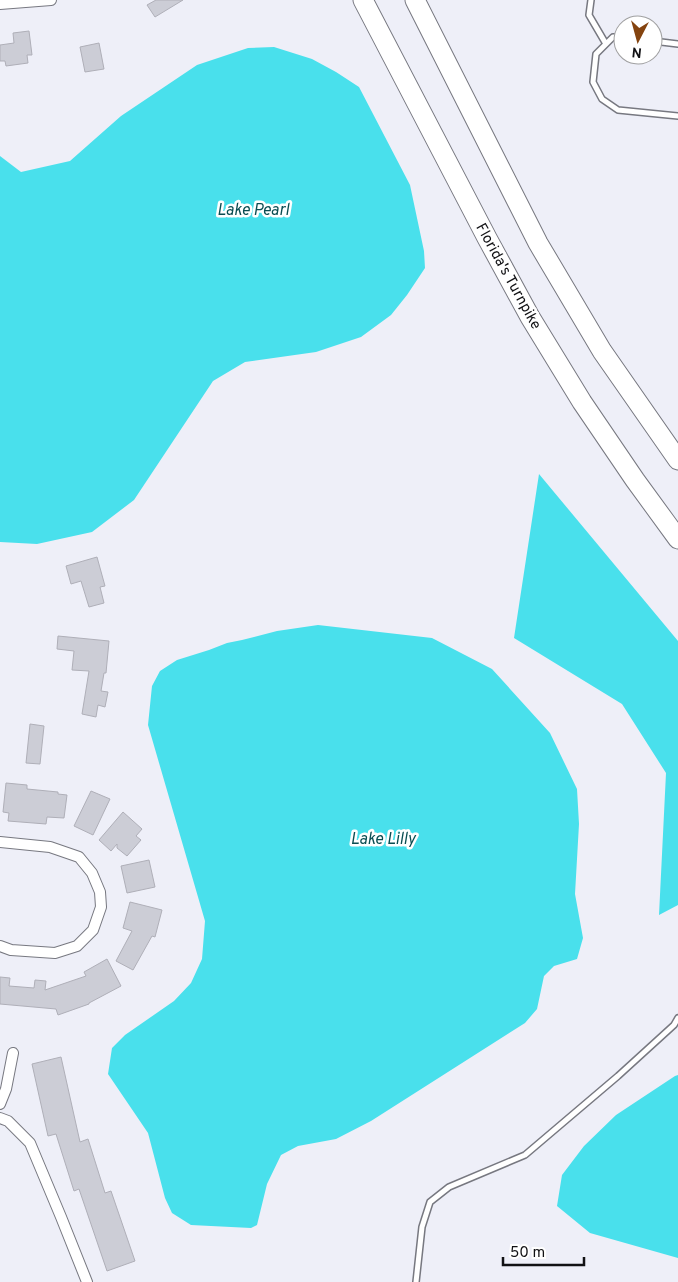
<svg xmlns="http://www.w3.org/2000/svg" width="678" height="1282" font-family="Overpass,sans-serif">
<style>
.water{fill:#49e0ec}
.building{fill:#cccdd6;stroke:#afafb8}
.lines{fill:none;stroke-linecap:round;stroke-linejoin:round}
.lane-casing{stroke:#777880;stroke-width:8}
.street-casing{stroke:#777880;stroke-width:12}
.highway-casing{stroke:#777880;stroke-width:21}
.lane{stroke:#fff;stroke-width:5}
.street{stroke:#fff;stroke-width:10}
.highway{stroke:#fff;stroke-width:19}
.labels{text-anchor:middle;stroke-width:5;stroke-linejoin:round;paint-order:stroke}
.street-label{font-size:15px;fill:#111114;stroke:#fff}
.water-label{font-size:16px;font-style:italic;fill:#0a4d52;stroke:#fff}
</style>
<rect width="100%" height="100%" fill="#eeeff8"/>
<path class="water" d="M 274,47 L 312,59 L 336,72 L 359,87 L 410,185 L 424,251 L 425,268 L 407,295 L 391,315 L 361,337 L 316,352 L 245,362 L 213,381 L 134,500 L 92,532 L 37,544 L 0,542 L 0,156 L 21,172 L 70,161 L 121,116 L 197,65 L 248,48 Z
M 539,474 L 678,641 L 678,905 L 659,915 L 666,773 L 622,704 L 514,638 Z
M 318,625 L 432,638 L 492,669 L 550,733 L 577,789 L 579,824 L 575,894 L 583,938 L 577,959 L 554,966 L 544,976 L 537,1009 L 525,1023 L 371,1121 L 336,1139 L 298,1146 L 281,1155 L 267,1184 L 257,1225 L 251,1228 L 191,1225 L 172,1213 L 165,1198 L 148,1133 L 108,1074 L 112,1048 L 125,1035 L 174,1001 L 191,983 L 202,959 L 205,921 L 148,725 L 152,686 L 160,671 L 177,660 L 209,650 L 227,643 L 242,640 L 277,631 Z
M 678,1075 L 678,1258 L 590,1233 L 557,1206 L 562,1175 L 584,1146 L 616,1115 L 675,1076 Z"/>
<path class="building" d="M 156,0 L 183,0 L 155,17 L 147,5 Z
M 29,31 L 32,55 L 27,55 L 28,63 L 6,66 L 5,61 L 0,61 L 0,45 L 14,43 L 13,33 Z
M 99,43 L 104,69 L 85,72 L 80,47 Z
M 97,557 L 105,586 L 100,587 L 104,603 L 89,607 L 81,581 L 71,584 L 66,566 Z
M 58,636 L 109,641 L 106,673 L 104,673 L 101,691 L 108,692 L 105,707 L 98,705 L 96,717 L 82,714 L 89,671 L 72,670 L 74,651 L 57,649 Z
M 30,724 L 44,726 L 40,764 L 26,763 Z
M 6,783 L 27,785 L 27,789 L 58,792 L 58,794 L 67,795 L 64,818 L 47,817 L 46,824 L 8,821 L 9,813 L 3,812 Z
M 91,791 L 110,799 L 93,835 L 74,826 Z
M 123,812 L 142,829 L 136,836 L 141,840 L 127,856 L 117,848 L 117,844 L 111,851 L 99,840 Z
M 149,860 L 155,887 L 127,893 L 121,866 Z
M 130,902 L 162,910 L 155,937 L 152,936 L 133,970 L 116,961 L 132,931 L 123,928 Z
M 107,959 L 121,986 L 89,1003 L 89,1004 L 58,1015 L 56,1009 L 0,1004 L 0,977 L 10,978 L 9,986 L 34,988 L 35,980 L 46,981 L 45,990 L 86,976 L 84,972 Z
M 61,1057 L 80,1142 L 88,1139 L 105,1193 L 111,1191 L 135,1261 L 107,1271 L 79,1189 L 74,1191 L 56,1134 L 48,1136 L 32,1064 Z"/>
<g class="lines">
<defs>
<path id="lane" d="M 591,0 L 589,15 L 606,44
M 623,38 L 613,37 L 596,54 L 593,82 L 602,99 L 618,110 L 678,116
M 653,41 L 678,44
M 416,1282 L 422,1227 L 430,1202 L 449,1187 L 525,1155 L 618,1076 L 674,1025 L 678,1018"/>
<path id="street" d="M 0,4 L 51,0
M 0,842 L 50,847 L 79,857 L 92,873 L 100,892 L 101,907 L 93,930 L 77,946 L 55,953 L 11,950 L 0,946
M 0,1104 L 6,1089 L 13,1053
M 0,1118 L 8,1121 L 30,1143 L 61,1217 L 87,1282"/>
<path id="highway" d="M 363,0 L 487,238 L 530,317 L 582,402 L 635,480 L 678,539
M 415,0 L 538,243 L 602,351 L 678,460"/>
</defs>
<use href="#lane" class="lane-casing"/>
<use href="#street" class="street-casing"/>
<use href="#highway" class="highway-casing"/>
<use href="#lane" class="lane"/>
<use href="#street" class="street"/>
<use href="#highway" class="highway"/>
</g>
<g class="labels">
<g class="street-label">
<text transform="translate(509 276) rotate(61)" y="5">Florida's Turnpike</text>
</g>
<g class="water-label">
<text x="253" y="215">Lake Pearl</text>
<text x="383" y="844">Lake Lilly</text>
</g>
</g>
<g transform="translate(638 40) rotate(186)"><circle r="24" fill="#ffffff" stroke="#a0a0a1"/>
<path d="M0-4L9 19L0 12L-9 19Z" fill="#84430f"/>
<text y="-8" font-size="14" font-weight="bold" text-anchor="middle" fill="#111114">N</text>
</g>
<path d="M503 1257v8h81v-8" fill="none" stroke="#111114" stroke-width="2.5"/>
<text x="510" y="1257" font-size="15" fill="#111114" stroke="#ffffff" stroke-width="4" paint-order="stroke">50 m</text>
</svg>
